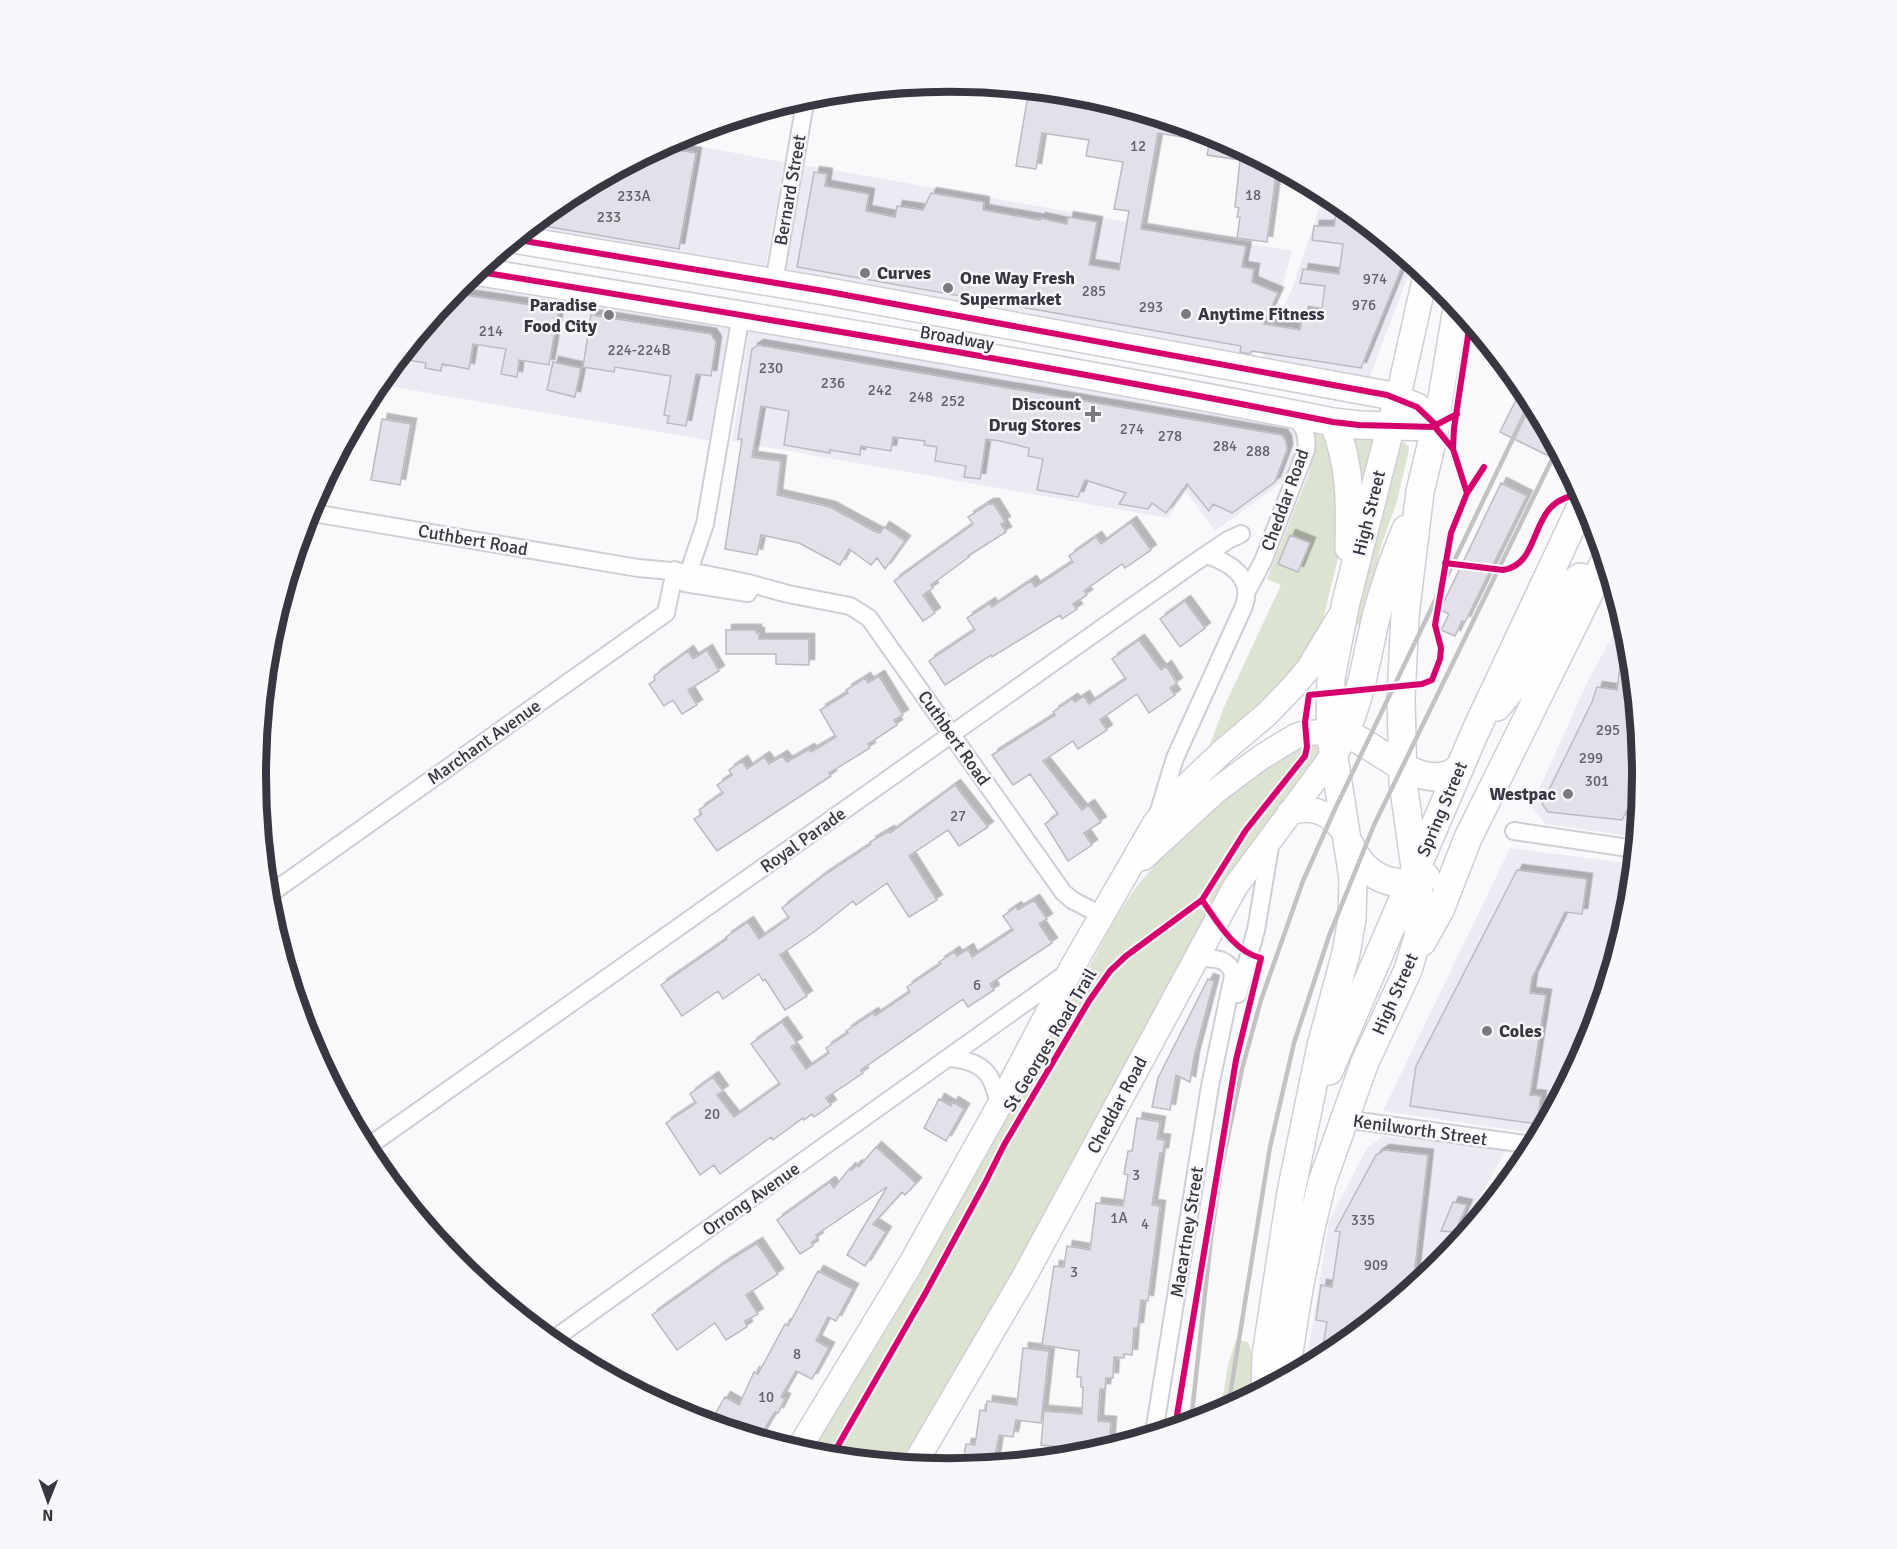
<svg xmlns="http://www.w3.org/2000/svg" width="1897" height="1549" font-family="Signika,sans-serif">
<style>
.built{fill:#edeaf4}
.green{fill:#dce3d1}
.building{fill:#e3e0e9;stroke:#bcbac1;stroke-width:1.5;filter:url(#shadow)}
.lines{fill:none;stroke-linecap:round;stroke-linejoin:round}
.minor-casing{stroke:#d0ced5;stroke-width:20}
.secondary-casing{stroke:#d0ced5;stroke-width:27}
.primary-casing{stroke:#d0ced5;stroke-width:30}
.minor{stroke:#fefefe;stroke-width:16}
.secondary{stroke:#fefefe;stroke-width:24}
.primary{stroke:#fefefe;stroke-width:27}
.rail{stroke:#c2c2c4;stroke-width:4.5}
.cycleway-casing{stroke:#f8f7fc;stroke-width:10}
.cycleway{stroke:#d6006c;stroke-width:6}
.poi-dot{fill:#7c7a81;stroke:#f8f7fc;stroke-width:2}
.labels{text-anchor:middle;stroke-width:5;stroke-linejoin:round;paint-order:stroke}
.number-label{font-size:15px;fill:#63606a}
.street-label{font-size:18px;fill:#383640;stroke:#f8f7fc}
.poi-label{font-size:18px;font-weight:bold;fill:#383640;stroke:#f8f7fc;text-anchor:start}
.rim{fill:none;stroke:#383640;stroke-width:8}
</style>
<defs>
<filter id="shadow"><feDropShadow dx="5.5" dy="-5.5" stdDeviation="0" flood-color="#0004"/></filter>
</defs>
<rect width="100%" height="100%" fill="#f9f8fb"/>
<path class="built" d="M 669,141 L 784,162 L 765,269 L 527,228 L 564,198 Z
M 798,164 L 1292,251 L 1281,290 L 1252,358 L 781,271 Z
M 1322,192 L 1334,198 L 1413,263 L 1368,381 L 1261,360 L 1291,291 L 1319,209 Z
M 470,275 L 741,315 L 718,442 L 376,384 L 458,284 Z
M 751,317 L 1297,428 L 1290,476 L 1215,531 L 1186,491 L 1168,518 L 732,441 Z
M 1622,618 L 1629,640 L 1642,775 L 1638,815 L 1627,836 L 1546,824 L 1531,807 L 1587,683 Z
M 1510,848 L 1633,864 L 1629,910 L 1589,1040 L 1539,1134 L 1383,1111 Z
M 1383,1136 L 1506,1150 L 1451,1250 L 1439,1265 L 1334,1351 L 1306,1366 L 1329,1221 L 1367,1148 Z"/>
<path class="green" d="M 1314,431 L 1330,435 L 1342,542 L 1320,632 L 1297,667 L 1258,707 L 1208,750 L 1224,707 L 1281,585 L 1267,579 L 1309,473 L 1314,449 Z
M 1347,436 L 1378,437 L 1365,476 L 1356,476 Z
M 1404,442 L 1409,447 L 1408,454 L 1397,501 L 1381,546 L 1363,626 L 1351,622 L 1398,443 Z
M 1319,744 L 1321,750 L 1315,762 L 938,1400 L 899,1463 L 813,1455 L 804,1452 L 1014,1097 L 1061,1020 L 1115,919 L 1136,887 L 1177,840 L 1224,797 L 1291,750 Z
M 1236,1340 L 1248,1342 L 1256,1367 L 1252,1395 L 1220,1412 L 1228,1365 Z"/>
<path class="building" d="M 1029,89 L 1084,94 L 1209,132 L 1207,141 L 1158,133 L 1141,229 L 1246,246 L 1242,267 L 1254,269 L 1252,282 L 1278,293 L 1264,324 L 1300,330 L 1303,312 L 1321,315 L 1325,286 L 1300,283 L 1303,269 L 1339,274 L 1343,244 L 1312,240 L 1314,226 L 1334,226 L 1336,214 L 1357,217 L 1406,257 L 1361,368 L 1252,351 L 1249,354 L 1240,352 L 1241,346 L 797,267 L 814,172 L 827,174 L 825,186 L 869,194 L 866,211 L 895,217 L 897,206 L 923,210 L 931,193 L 984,202 L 983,210 L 1040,220 L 1040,218 L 1067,224 L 1068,217 L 1097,222 L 1089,265 L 1119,270 L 1129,211 L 1114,209 L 1123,162 L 1086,156 L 1089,140 L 1042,133 L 1036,169 L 1016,166 Z
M 1211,133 L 1277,168 L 1267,242 L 1237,238 L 1240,217 L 1237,217 L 1239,208 L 1235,207 L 1240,160 L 1207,155 Z
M 659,147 L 696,153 L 679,249 L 532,224 L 564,198 L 628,163 L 644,166 L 646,154 Z
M 451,293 L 559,309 L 549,365 L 519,360 L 517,377 L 501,374 L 506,349 L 473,344 L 469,369 L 442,364 L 441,371 L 425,368 L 426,363 L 397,358 Z
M 591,315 L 711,334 L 716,342 L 711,376 L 696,374 L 686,426 L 667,423 L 669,416 L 664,415 L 671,376 L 615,367 L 614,372 L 583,367 Z
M 758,345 L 1282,435 L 1286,441 L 1287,450 L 1275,482 L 1232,513 L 1213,504 L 1209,511 L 1187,484 L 1166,513 L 1152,503 L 1148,509 L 1119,504 L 1126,493 L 1085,480 L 1078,497 L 1037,490 L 1043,459 L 1028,456 L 1029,448 L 1000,441 L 986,439 L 980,479 L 964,477 L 966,466 L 935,461 L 937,447 L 924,445 L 925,441 L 893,437 L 891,451 L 861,446 L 860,455 L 830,450 L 830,453 L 784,445 L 789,411 L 761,406 L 752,457 L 781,461 L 777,495 L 830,507 L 876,532 L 880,533 L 884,527 L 905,541 L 885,569 L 877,558 L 871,565 L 849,549 L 840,565 L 799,543 L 761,535 L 757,555 L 725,549 L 742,439 L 738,439 L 752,349 Z
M 553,362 L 581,368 L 575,397 L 547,390 Z
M 1523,386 L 1525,390 L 1565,464 L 1500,432 Z
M 382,419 L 411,424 L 400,485 L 371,480 Z
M 1501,483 L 1527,496 L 1465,622 L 1462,621 L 1455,636 L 1441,630 L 1449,614 L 1440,610 Z
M 988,504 L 994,504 L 1005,522 L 1001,524 L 1006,532 L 968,556 L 969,557 L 931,585 L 933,588 L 923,595 L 935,613 L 923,621 L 894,581 L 973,524 L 968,517 Z
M 1131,522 L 1151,550 L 1125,568 L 1122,564 L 1084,591 L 1087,595 L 1073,604 L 1077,609 L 1062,619 L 1060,615 L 992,657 L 991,655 L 945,685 L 929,661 L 975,630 L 967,618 L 990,603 L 992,607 L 1031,581 L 1035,587 L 1073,562 L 1069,556 L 1096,537 L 1101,544 Z
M 1290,535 L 1310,543 L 1298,572 L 1278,564 Z
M 1185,601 L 1205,628 L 1180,647 L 1160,619 Z
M 726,630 L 756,630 L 756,633 L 759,633 L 759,639 L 809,639 L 809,665 L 776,664 L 776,654 L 726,654 Z
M 1139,640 L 1161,670 L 1166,666 L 1177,683 L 1170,688 L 1175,695 L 1149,713 L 1137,694 L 1100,720 L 1107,730 L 1078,749 L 1073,741 L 1043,761 L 1082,810 L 1089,805 L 1101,822 L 1084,833 L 1092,845 L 1068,861 L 1045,824 L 1058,814 L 1030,774 L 1013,785 L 992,755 L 1055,715 L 1053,712 L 1072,699 L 1075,702 L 1084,696 L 1089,704 L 1126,679 L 1112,659 Z
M 1623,642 L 1629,642 L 1636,711 L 1633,733 L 1638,735 L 1639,747 L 1631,764 L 1641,769 L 1641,781 L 1622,820 L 1548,812 L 1542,804 L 1592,702 L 1597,687 L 1617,690 Z
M 707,650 L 719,671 L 688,690 L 697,705 L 682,714 L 673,700 L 664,706 L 649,684 L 655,680 L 654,676 L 688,651 L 693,659 Z
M 879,676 L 903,715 L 894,720 L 897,725 L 868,744 L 870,748 L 829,773 L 831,776 L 717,851 L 694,819 L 702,814 L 699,810 L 723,793 L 717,785 L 732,775 L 729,770 L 742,761 L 747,769 L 764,757 L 769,764 L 782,756 L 787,762 L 809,749 L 811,752 L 836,737 L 820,710 L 848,693 L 846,690 L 865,678 L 868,683 Z
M 955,785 L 988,827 L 959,846 L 948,830 L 909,856 L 937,900 L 909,917 L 887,883 L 856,905 L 853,901 L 814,932 L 780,955 L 807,996 L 785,1010 L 765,979 L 763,981 L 759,974 L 723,999 L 718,991 L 682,1016 L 661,985 L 727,939 L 726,937 L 748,922 L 759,939 L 789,918 L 782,908 L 823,876 L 871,844 L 870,842 L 889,831 L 890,833 Z
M 1517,870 L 1587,879 L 1582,914 L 1565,912 L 1532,978 L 1530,993 L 1546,995 L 1530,1095 L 1541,1096 L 1537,1124 L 1410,1106 L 1416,1066 Z
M 1034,900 L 1047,919 L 1039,924 L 1052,943 L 990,984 L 994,990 L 968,1007 L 963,999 L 861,1070 L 863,1073 L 826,1098 L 831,1105 L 814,1117 L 812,1114 L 804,1120 L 803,1118 L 773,1140 L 771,1137 L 720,1174 L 714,1165 L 700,1175 L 666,1123 L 696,1103 L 690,1094 L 713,1077 L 723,1091 L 717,1095 L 734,1117 L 780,1084 L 751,1044 L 782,1022 L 797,1043 L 791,1047 L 806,1069 L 829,1053 L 826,1048 L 848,1033 L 846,1031 L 873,1013 L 875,1016 L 910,992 L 907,987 L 941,964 L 939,962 L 954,952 L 957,956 L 968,949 L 972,957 L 1013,930 L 1003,916 L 1016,907 L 1018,910 Z
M 1208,979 L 1214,981 L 1194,1057 L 1190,1082 L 1176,1075 L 1170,1110 L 1152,1107 L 1158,1078 Z
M 939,1099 L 951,1106 L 953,1102 L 964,1109 L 946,1141 L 924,1128 Z
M 1137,1118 L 1160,1122 L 1157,1139 L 1165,1140 L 1163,1153 L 1160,1153 L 1152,1205 L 1160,1206 L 1148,1301 L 1141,1300 L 1138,1328 L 1134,1328 L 1132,1355 L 1124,1354 L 1124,1358 L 1114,1357 L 1113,1378 L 1106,1378 L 1105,1389 L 1100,1389 L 1098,1421 L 1111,1422 L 1109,1447 L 1080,1455 L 1081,1449 L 1041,1445 L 1044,1411 L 1082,1414 L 1083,1387 L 1081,1387 L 1081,1377 L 1077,1377 L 1079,1351 L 1042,1345 L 1054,1266 L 1064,1267 L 1067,1246 L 1090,1250 L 1096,1203 L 1123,1206 L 1128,1175 L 1124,1174 L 1128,1151 L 1132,1151 Z
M 876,1147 L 916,1183 L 905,1195 L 902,1192 L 873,1224 L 886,1232 L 865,1266 L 847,1255 L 887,1187 L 816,1235 L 818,1238 L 812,1242 L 813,1246 L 800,1254 L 777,1220 L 830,1182 L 834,1188 L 850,1168 L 852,1170 L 857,1165 L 859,1167 Z
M 1384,1150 L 1428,1155 L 1413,1286 L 1334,1351 L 1321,1358 L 1327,1322 L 1316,1320 L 1321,1285 L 1332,1287 L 1340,1232 L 1335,1231 L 1376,1155 Z
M 1453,1202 L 1467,1205 L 1455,1232 L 1441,1231 Z
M 757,1243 L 778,1274 L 746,1295 L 758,1314 L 745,1321 L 747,1327 L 726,1340 L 715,1323 L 677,1350 L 652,1315 L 725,1263 Z
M 818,1271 L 853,1289 L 836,1321 L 828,1317 L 816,1341 L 829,1348 L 812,1379 L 796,1371 L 781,1397 L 785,1399 L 778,1413 L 775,1412 L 759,1438 L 710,1423 L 725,1397 L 739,1405 L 754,1372 L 758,1374 L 785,1324 L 788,1326 Z
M 1023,1348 L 1049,1351 L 1041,1423 L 1016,1420 L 1013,1437 L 999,1435 L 994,1463 L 962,1467 L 966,1444 L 975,1445 L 980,1410 L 986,1411 L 987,1401 L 1017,1405 Z"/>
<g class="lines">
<defs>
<path id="minor" d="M 774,282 L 806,97
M 307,512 L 638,568 L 705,574 L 748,583 L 788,594 L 850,606 L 869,618 L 1063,892 L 1072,900 L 1101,915
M 685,583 L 748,593
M 695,585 L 689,571 L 705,524 L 741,315
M 1247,591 L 1263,561 L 1306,450 C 1308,434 1304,424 1290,415
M 1158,814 L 1175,758 L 1244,606 C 1254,577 1230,563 1207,555
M 1514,831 L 1635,849
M 267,896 L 666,613 L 675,570
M 1238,994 L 1256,930 L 1270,847
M 951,1058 C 985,1062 993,1074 999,1106
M 1344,1119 L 1533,1145
M 366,1148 L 1194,563 L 1228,540 L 1241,534
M 551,1341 L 1064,975
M 1154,1433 L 1210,1086 L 1233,976 C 1231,957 1211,958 1197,958"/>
<path id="secondary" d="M 1398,398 L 1426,273
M 1436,425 L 1456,305
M 1289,813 C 1314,804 1331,814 1346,834
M 1143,858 L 1216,791 L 1260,758 L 1296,736 L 1306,733 L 1330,732
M 798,1450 L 910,1265 L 999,1106 L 1070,971 L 1155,823 L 1181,791 L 1222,752 L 1267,714 L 1293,687 L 1309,668 L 1339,618
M 914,1465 L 1024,1277 L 1235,887 L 1333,755"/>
<path id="primary" d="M 513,239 L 824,291 L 1387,395 L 1417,407 L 1436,425 L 1420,492 L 1405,616 L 1401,698 L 1403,782 L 1420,903 L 1418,937 L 1408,970 L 1365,1062 L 1322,1182 L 1312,1224 L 1299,1289 L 1285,1377
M 474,271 C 761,318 1048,365 1333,422 L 1359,425 L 1435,427
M 1333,422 C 1351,463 1350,504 1349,548
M 1497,707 L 1525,673 L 1571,584 L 1580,577 L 1596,581
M 1330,732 C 1340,732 1349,734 1357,739 C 1384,753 1429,795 1459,768
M 1333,755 C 1359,714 1365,664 1376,617 C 1384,587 1394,558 1406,529
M 1350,845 C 1364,876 1394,892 1426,877
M 1422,942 L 1440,910 L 1468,838 L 1605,561
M 1329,1071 L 1476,730 L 1584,500
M 1265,1388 L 1266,1355 L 1291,1192 L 1321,1046 L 1346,953 L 1352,919 L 1353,878 L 1330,732 L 1331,678 L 1346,602 L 1398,398"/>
</defs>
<use href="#minor" class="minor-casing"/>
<use href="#secondary" class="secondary-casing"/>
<use href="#primary" class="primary-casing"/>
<use href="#minor" class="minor"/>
<use href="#secondary" class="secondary"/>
<use href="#primary" class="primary"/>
<path class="rail" d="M 1228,1408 L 1270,1147 L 1294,1043 L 1329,936 L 1374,825 L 1557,449
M 1191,1422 L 1211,1238 L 1221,1170 L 1242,1069 L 1261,1000 L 1303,881 L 1335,809 L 1531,401"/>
<defs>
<path id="cycleway" d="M 513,239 L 824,291 L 1387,395 L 1417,407 L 1436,425 L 1457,414
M 474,271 C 761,318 1048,365 1333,422 L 1359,425 L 1435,427 L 1453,449
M 1467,493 L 1453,449 L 1454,428 L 1470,323
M 1445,563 L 1503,570 C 1545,564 1526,497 1581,495
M 1175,1427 L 1236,1060 L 1261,958 C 1234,952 1217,921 1202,900
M 832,1456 L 926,1292 L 985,1183 L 1004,1145 L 1089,1001 L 1110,971 L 1126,956 L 1202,900 L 1246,830 L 1305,756 L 1307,747 L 1305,722 L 1309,695 L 1422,684 L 1432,680 L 1440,659 L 1441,648 L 1435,625 L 1451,533 L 1467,493 L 1484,467"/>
</defs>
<use href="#cycleway" class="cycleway-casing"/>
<use href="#cycleway" class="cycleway"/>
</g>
<g class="poi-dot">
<circle cx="865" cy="273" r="6"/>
<circle cx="948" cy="288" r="6"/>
<circle cx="1186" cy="314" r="6"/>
<circle cx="609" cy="315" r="6"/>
<path d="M1090 405h6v6h6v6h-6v6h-6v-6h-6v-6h6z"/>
<circle cx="1568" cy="794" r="6"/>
<circle cx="1487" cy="1031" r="6"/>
</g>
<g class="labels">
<g class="number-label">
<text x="1138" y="151">12</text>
<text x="1253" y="200">18</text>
<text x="634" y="201">233A</text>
<text x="609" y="222">233</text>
<text x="1375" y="284">974</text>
<text x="1094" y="296">285</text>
<text x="1364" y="310">976</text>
<text x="1151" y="312">293</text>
<text x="491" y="336">214</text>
<text x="639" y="355">224-224B</text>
<text x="771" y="373">230</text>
<text x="833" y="388">236</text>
<text x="880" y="395">242</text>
<text x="921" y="402">248</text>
<text x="953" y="406">252</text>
<text x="1132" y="434">274</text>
<text x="1170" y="441">278</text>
<text x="1225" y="451">284</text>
<text x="1258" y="456">288</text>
<text x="1608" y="735">295</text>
<text x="1591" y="763">299</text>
<text x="1597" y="786">301</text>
<text x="958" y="821">27</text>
<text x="977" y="990">6</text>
<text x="712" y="1119">20</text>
<text x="1136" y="1180">3</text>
<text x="1119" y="1223">1A</text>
<text x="1363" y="1225">335</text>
<text x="1145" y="1229">4</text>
<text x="1376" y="1270">909</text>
<text x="1074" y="1277">3</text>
<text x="797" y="1359">8</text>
<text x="766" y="1402">10</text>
</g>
<g class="street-label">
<text transform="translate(790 190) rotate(-80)" y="6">Bernard Street</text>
<text transform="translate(957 338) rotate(10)" y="6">Broadway</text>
<text transform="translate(1285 500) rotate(-70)" y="6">Cheddar Road</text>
<text transform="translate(1369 513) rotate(-76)" y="6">High Street</text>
<text transform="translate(473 540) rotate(10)" y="6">Cuthbert Road</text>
<text transform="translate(954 738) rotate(55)" y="6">Cuthbert Road</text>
<text transform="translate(484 742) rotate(-35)" y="6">Marchant Avenue</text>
<text transform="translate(1442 809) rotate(-67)" y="6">Spring Street</text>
<text transform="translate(803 840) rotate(-35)" y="6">Royal Parade</text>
<text transform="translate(1395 994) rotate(-66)" y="6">High Street</text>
<text transform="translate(1050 1040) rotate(-59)" y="6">St Georges Road Trail</text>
<text transform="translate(1117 1105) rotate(-62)" y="6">Cheddar Road</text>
<text transform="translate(1420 1130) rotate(8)" y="6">Kenilworth Street</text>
<text transform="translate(751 1199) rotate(-35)" y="6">Orrong Avenue</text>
<text transform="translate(1187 1232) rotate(-81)" y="6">Macartney Street</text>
</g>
<g class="poi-label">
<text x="877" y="279">Curves</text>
<text x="960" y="284">One Way Fresh<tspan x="960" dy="21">Supermarket</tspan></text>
<text x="597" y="311" text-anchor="end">Paradise<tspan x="597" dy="21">Food City</tspan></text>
<text x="1198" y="320">Anytime Fitness</text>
<text x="1081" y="410" text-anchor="end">Discount<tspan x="1081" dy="21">Drug Stores</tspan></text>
<text x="1556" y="800" text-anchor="end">Westpac</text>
<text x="1499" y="1037">Coles</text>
</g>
</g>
<path d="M0 0H1897V1549H0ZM266 775a683 683 0 1 1 1366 0a683 683 0 1 1-1366 0Z" fill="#f8f7fc" fill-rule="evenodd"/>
<path class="rim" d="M266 775a683 683 0 1 1 1366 0a683 683 0 1 1-1366 0Z"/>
<g transform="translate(48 1501) rotate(181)" stroke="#f8f7fc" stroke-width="4.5" paint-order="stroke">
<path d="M0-4.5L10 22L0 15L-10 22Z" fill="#383640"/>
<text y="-9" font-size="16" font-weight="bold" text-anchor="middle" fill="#383640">N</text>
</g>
</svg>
